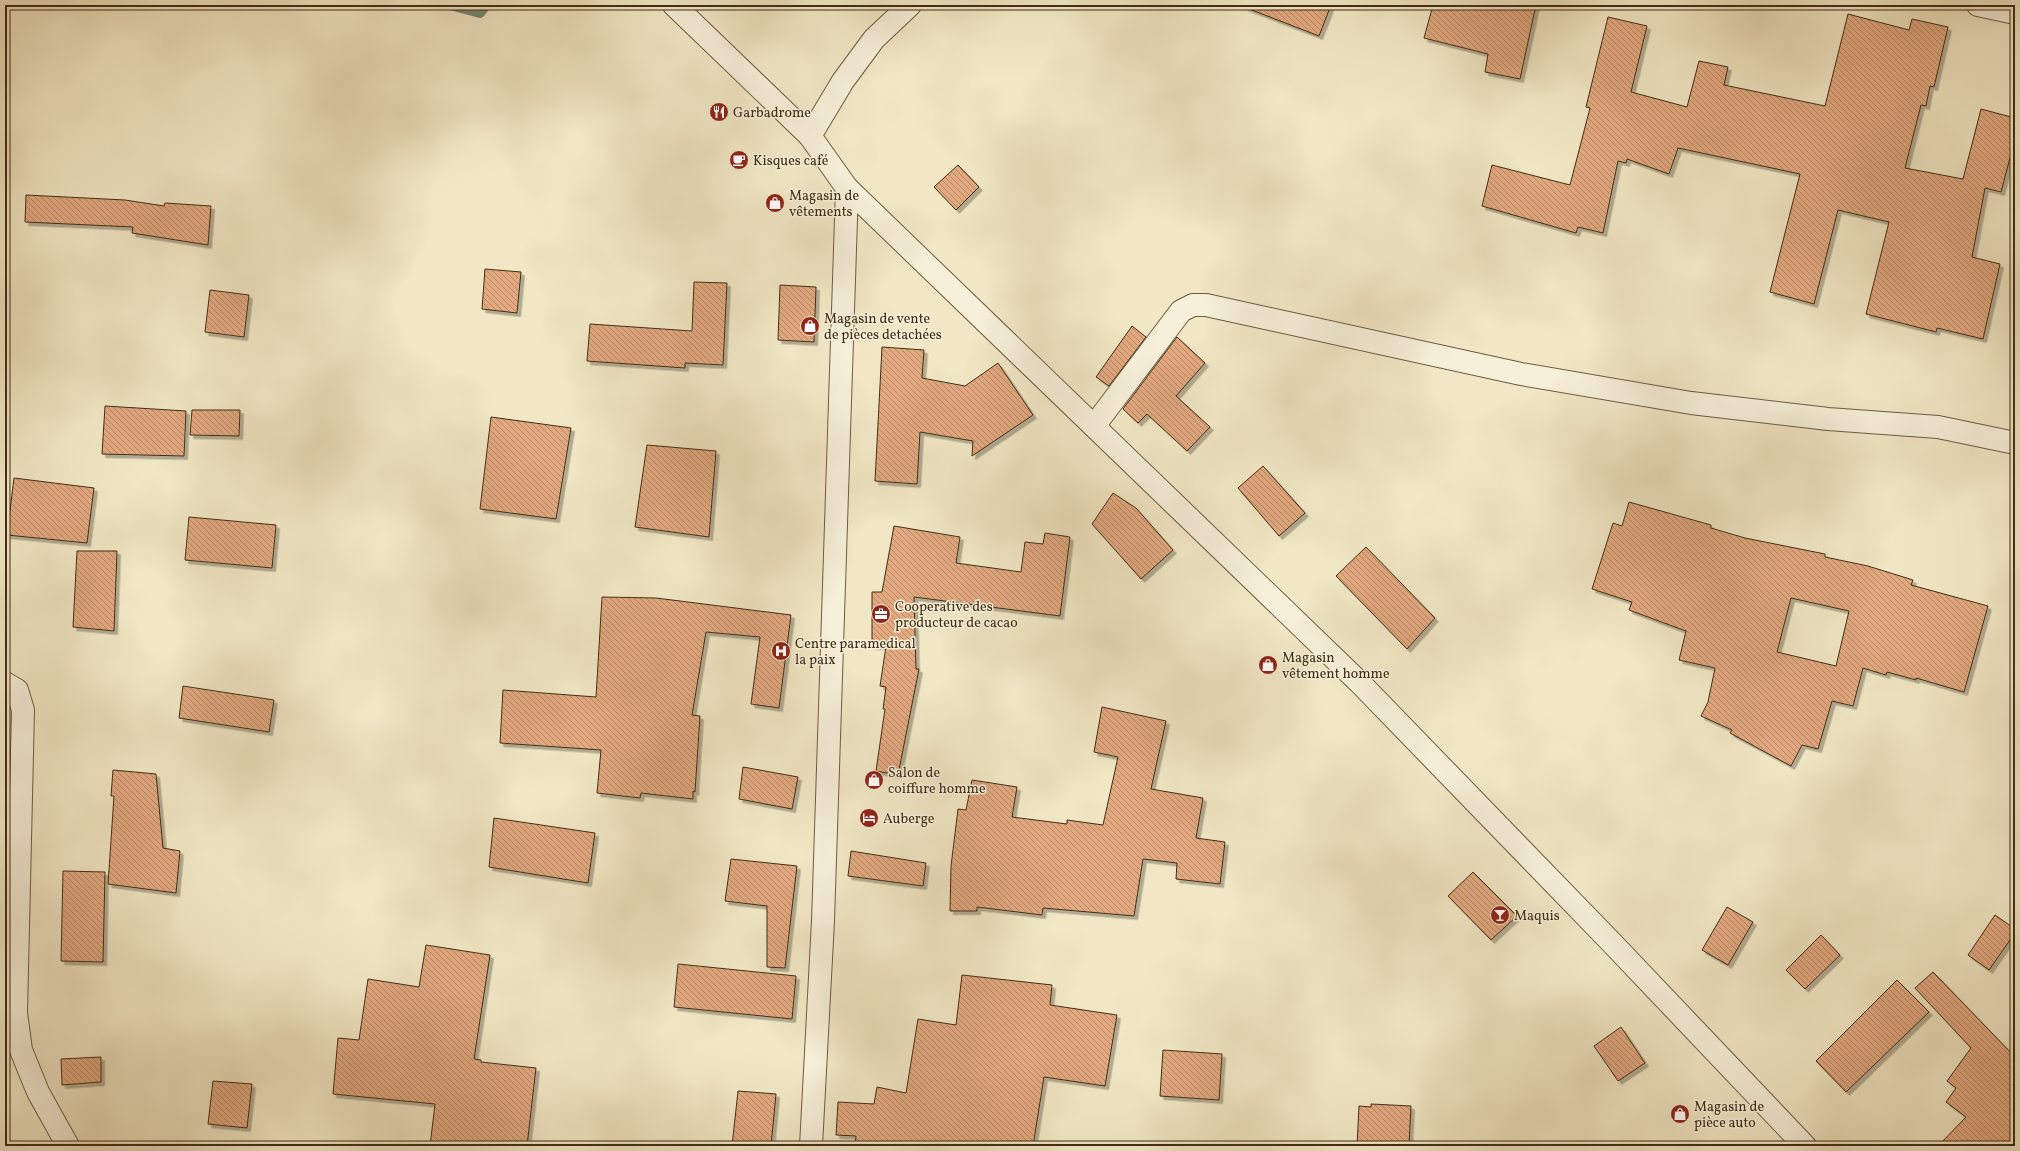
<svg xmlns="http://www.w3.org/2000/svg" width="2020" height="1151" font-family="Vollkorn,serif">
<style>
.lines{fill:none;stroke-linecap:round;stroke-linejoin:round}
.stream{stroke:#778670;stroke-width:10}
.building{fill:url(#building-back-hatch);stroke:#402e15;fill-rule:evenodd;filter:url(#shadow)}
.minor-casing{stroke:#6c5c41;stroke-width:24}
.tertiary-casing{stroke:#6c5c41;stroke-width:24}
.minor{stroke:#f6efd9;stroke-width:22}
.tertiary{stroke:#f6efd9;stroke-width:22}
.labels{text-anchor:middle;stroke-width:3;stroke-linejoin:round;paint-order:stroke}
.poi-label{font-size:14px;fill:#402e15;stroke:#f6efd9;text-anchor:start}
</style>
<defs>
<pattern id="building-back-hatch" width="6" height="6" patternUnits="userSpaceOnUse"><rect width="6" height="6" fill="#e2a880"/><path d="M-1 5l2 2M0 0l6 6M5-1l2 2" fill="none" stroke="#b98968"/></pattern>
<filter id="shadow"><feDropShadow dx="3.5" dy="3.5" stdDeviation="0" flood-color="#0004"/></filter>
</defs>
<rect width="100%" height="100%" fill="#f1e7c4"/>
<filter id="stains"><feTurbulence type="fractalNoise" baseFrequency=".005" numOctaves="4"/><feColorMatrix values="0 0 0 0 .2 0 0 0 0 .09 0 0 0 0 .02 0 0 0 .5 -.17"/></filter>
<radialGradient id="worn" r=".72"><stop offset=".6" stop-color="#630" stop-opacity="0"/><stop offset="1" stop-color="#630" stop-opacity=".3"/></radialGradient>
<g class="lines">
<path class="stream" d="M 450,5 L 480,13 L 486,5"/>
</g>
<path class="building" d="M 1245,5 L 1331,5 L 1319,36 L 1244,7 Z
M 1433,5 L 1536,5 L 1520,79 L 1485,72 L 1488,54 L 1424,38 Z
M 1848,14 L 1909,30 L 1912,19 L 1948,27 L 1934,87 L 1930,86 L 1926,106 L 1921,105 L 1905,168 L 1963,179 L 1981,109 L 2015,118 L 2015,139 L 2001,192 L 1985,188 L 1972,257 L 2000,264 L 1983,339 L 1937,328 L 1936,332 L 1866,314 L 1889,222 L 1838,210 L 1814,304 L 1770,292 L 1800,174 L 1678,148 L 1669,174 L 1627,159 L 1626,163 L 1618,161 L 1603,233 L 1578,227 L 1576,233 L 1482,206 L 1492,165 L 1570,185 L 1590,108 L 1586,107 L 1608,17 L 1647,26 L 1631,92 L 1687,107 L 1699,61 L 1728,67 L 1724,85 L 1825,106 Z
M 958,165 L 979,187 L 956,210 L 934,187 Z
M 26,195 L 125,200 L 164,206 L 165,203 L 211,206 L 208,245 L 132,233 L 133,227 L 25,222 Z
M 485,269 L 521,272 L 517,313 L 482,309 Z
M 694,282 L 727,283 L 723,365 L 685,363 L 685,368 L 587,361 L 590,324 L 692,331 Z
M 780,285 L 816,287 L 814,342 L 778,340 Z
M 210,290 L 249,295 L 244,337 L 205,332 Z
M 1132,326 L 1146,337 L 1109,386 L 1096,377 Z
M 1177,337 L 1205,363 L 1176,396 L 1210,427 L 1187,451 L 1147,414 L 1138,423 L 1123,409 Z
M 882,347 L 924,350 L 922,378 L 965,386 L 998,363 L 1033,415 L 972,456 L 973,441 L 920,432 L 917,484 L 875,481 Z
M 105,406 L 186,411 L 184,456 L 102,454 Z
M 192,410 L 240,410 L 239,436 L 190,435 Z
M 491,417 L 571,428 L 556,519 L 480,509 Z
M 647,445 L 716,451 L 709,537 L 635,527 Z
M 1263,466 L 1305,513 L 1279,536 L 1238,488 Z
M 14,478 L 94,488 L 87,543 L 7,535 Z
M 1113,493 L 1136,508 L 1173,550 L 1141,579 L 1092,524 Z
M 1629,502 L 1711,525 L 1711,528 L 1745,538 L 1825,554 L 1825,557 L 1868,566 L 1913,580 L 1911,585 L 1988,606 L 1964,692 L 1916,678 L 1916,680 L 1887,672 L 1886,675 L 1863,668 L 1853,706 L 1832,701 L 1818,749 L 1802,745 L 1791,766 L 1730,733 L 1732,730 L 1701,716 L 1708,702 L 1715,668 L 1679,660 L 1686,631 L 1629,610 L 1632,602 L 1592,589 L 1613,523 L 1622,526 ZM 1791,598 L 1849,611 L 1836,666 L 1777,652 Z
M 189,517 L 276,525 L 272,568 L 185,560 Z
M 894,526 L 960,537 L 956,563 L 1021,572 L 1025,542 L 1043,544 L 1045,533 L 1070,537 L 1060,616 L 914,597 L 916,669 L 919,669 L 898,775 L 876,771 L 885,709 L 883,709 L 886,687 L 880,686 L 886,646 L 872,646 L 872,592 L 882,592 Z
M 1366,547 L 1435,618 L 1407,649 L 1336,576 Z
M 77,551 L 117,551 L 114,631 L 73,627 Z
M 602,597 L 656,598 L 791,615 L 779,708 L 751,704 L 760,637 L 706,632 L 692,715 L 700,716 L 695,792 L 693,791 L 693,799 L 641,793 L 640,798 L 597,793 L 601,750 L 500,743 L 503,690 L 596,697 Z
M 183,686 L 274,700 L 269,732 L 179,718 Z
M 1102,707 L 1166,721 L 1151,789 L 1203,798 L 1196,838 L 1225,842 L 1220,884 L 1176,879 L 1177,863 L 1143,859 L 1134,916 L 1043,908 L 1042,915 L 977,907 L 977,911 L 950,911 L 951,866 L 958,809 L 966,810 L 972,780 L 1017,787 L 1012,817 L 1067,824 L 1067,820 L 1103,825 L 1118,757 L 1094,752 Z
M 743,767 L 798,777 L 792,809 L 739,799 Z
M 113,770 L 156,774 L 163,848 L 180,851 L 176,893 L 108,884 L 114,796 L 111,796 Z
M 494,818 L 595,833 L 588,883 L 489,867 Z
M 851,851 L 926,863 L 923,886 L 848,876 Z
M 731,859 L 797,866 L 785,968 L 767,967 L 767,906 L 725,901 Z
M 63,871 L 105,872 L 103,962 L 61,961 Z
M 1473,872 L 1517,916 L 1491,940 L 1448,896 Z
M 1727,907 L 1753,922 L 1728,965 L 1702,950 Z
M 1995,915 L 2015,929 L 2015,933 L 1989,970 L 1968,955 Z
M 1821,935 L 1840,955 L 1805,989 L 1786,970 Z
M 426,945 L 490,955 L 474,1059 L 481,1060 L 481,1062 L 536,1068 L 527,1146 L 430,1146 L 435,1104 L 333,1094 L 338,1038 L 359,1040 L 368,979 L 419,987 Z
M 678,964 L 796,976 L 792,1019 L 674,1007 Z
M 1933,972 L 2015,1057 L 2015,1146 L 1938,1146 L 1966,1117 L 1946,1102 L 1956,1088 L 1947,1081 L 1971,1048 L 1915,988 Z
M 962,975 L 1052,985 L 1050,1005 L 1117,1015 L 1105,1086 L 1044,1077 L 1033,1146 L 855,1146 L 856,1136 L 836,1135 L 838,1102 L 874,1104 L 877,1087 L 906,1093 L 918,1019 L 956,1025 Z
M 1897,980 L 1929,1012 L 1846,1092 L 1816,1061 Z
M 1621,1027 L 1645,1063 L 1618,1081 L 1594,1046 Z
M 1163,1050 L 1222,1054 L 1219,1100 L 1160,1096 Z
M 101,1057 L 101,1082 L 62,1085 L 61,1059 Z
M 213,1081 L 252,1084 L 247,1128 L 208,1124 Z
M 738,1091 L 776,1094 L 771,1146 L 732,1146 Z
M 1371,1104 L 1411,1106 L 1409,1146 L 1357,1146 L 1359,1106 L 1371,1107 Z"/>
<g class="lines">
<defs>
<path id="minor" d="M 1978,5 L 2015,13
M 810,136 L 843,81 L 874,39 L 910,5
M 1094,426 L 1181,311 L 1193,305 L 1206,305 L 1521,374 L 1691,403 L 1828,419 L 1938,427 L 2015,443
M 5,683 L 17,690 L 23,710 L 16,1013
M 5,1012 L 16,1013 L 21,1050 L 38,1092 L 68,1146
M 811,1146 L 823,921 L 847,188"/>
<path id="tertiary" d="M 674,5 L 810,136 L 847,188 L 1360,683 L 1613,944 L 1805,1146"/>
</defs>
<use href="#minor" class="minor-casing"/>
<use href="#tertiary" class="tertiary-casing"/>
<use href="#minor" class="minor"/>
<use href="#tertiary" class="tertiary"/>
</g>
<defs>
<symbol id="restaurant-disc" viewBox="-11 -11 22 22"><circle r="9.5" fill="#8f2418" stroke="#f6efd9"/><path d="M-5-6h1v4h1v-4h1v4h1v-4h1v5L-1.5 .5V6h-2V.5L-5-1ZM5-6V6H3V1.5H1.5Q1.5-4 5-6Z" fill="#fff"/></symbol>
<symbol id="cafe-disc" viewBox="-11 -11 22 22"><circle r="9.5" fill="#8f2418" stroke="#f6efd9"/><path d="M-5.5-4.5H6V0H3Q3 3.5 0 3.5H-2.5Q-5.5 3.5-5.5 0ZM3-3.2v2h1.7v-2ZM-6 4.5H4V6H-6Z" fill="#fff"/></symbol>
<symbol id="shop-disc" viewBox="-11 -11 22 22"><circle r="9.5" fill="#8f2418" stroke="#f6efd9"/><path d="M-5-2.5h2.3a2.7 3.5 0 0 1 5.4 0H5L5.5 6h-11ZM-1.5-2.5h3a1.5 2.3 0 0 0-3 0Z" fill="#fff"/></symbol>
<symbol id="office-disc" viewBox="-11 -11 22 22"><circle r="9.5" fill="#8f2418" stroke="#f6efd9"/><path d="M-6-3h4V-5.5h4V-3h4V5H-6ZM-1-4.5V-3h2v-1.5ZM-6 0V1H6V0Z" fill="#fff"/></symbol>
<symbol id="hospital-disc" viewBox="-11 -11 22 22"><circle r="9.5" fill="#8f2418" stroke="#f6efd9"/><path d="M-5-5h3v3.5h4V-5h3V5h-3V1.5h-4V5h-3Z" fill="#fff"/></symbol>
<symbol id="hotel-disc" viewBox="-11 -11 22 22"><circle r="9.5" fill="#8f2418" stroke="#f6efd9"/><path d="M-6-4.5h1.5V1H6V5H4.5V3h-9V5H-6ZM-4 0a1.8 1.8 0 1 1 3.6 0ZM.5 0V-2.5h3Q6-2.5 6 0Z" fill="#fff"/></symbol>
<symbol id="bar-disc" viewBox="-11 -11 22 22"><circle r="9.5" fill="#8f2418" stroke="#f6efd9"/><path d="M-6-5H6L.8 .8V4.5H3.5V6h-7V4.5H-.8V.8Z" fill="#fff"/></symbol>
</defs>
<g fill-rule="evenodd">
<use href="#restaurant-disc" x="708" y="101" width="22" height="22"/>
<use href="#cafe-disc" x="728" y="149" width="22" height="22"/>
<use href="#shop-disc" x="764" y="192" width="22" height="22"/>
<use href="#shop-disc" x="799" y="315" width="22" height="22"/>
<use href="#office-disc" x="870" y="603" width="22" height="22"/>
<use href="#hospital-disc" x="770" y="640" width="22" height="22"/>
<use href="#shop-disc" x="1257" y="654" width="22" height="22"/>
<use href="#shop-disc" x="863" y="769" width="22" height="22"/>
<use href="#hotel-disc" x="858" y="807" width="22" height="22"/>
<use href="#bar-disc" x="1489" y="904" width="22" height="22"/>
<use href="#shop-disc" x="1669" y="1103" width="22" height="22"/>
</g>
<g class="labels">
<g class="poi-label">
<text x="733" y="117">Garbadrome</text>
<text x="753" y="165">Kisques café</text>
<text x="789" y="200">Magasin de<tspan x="789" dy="16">vêtements</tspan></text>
<text x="824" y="323">Magasin de vente<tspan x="824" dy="16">de pièces detachées</tspan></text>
<text x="895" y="611">Cooperative des<tspan x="895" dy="16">producteur de cacao</tspan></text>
<text x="795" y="648">Centre paramedical<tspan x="795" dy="16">la paix</tspan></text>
<text x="1282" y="662">Magasin<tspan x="1282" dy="16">vêtement homme</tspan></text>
<text x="888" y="777">Salon de<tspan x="888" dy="16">coiffure homme</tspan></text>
<text x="883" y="823">Auberge</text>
<text x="1514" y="920">Maquis</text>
<text x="1694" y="1111">Magasin de<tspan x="1694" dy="16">pièce auto</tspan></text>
</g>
</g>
<rect width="2020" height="1151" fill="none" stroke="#f1e7c4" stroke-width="20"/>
<rect x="6" y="6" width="2008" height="1139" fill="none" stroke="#402e15" stroke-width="2"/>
<rect x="10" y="10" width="2000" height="1131" fill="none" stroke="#402e15"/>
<rect width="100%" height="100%" filter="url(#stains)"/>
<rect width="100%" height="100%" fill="url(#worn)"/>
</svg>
